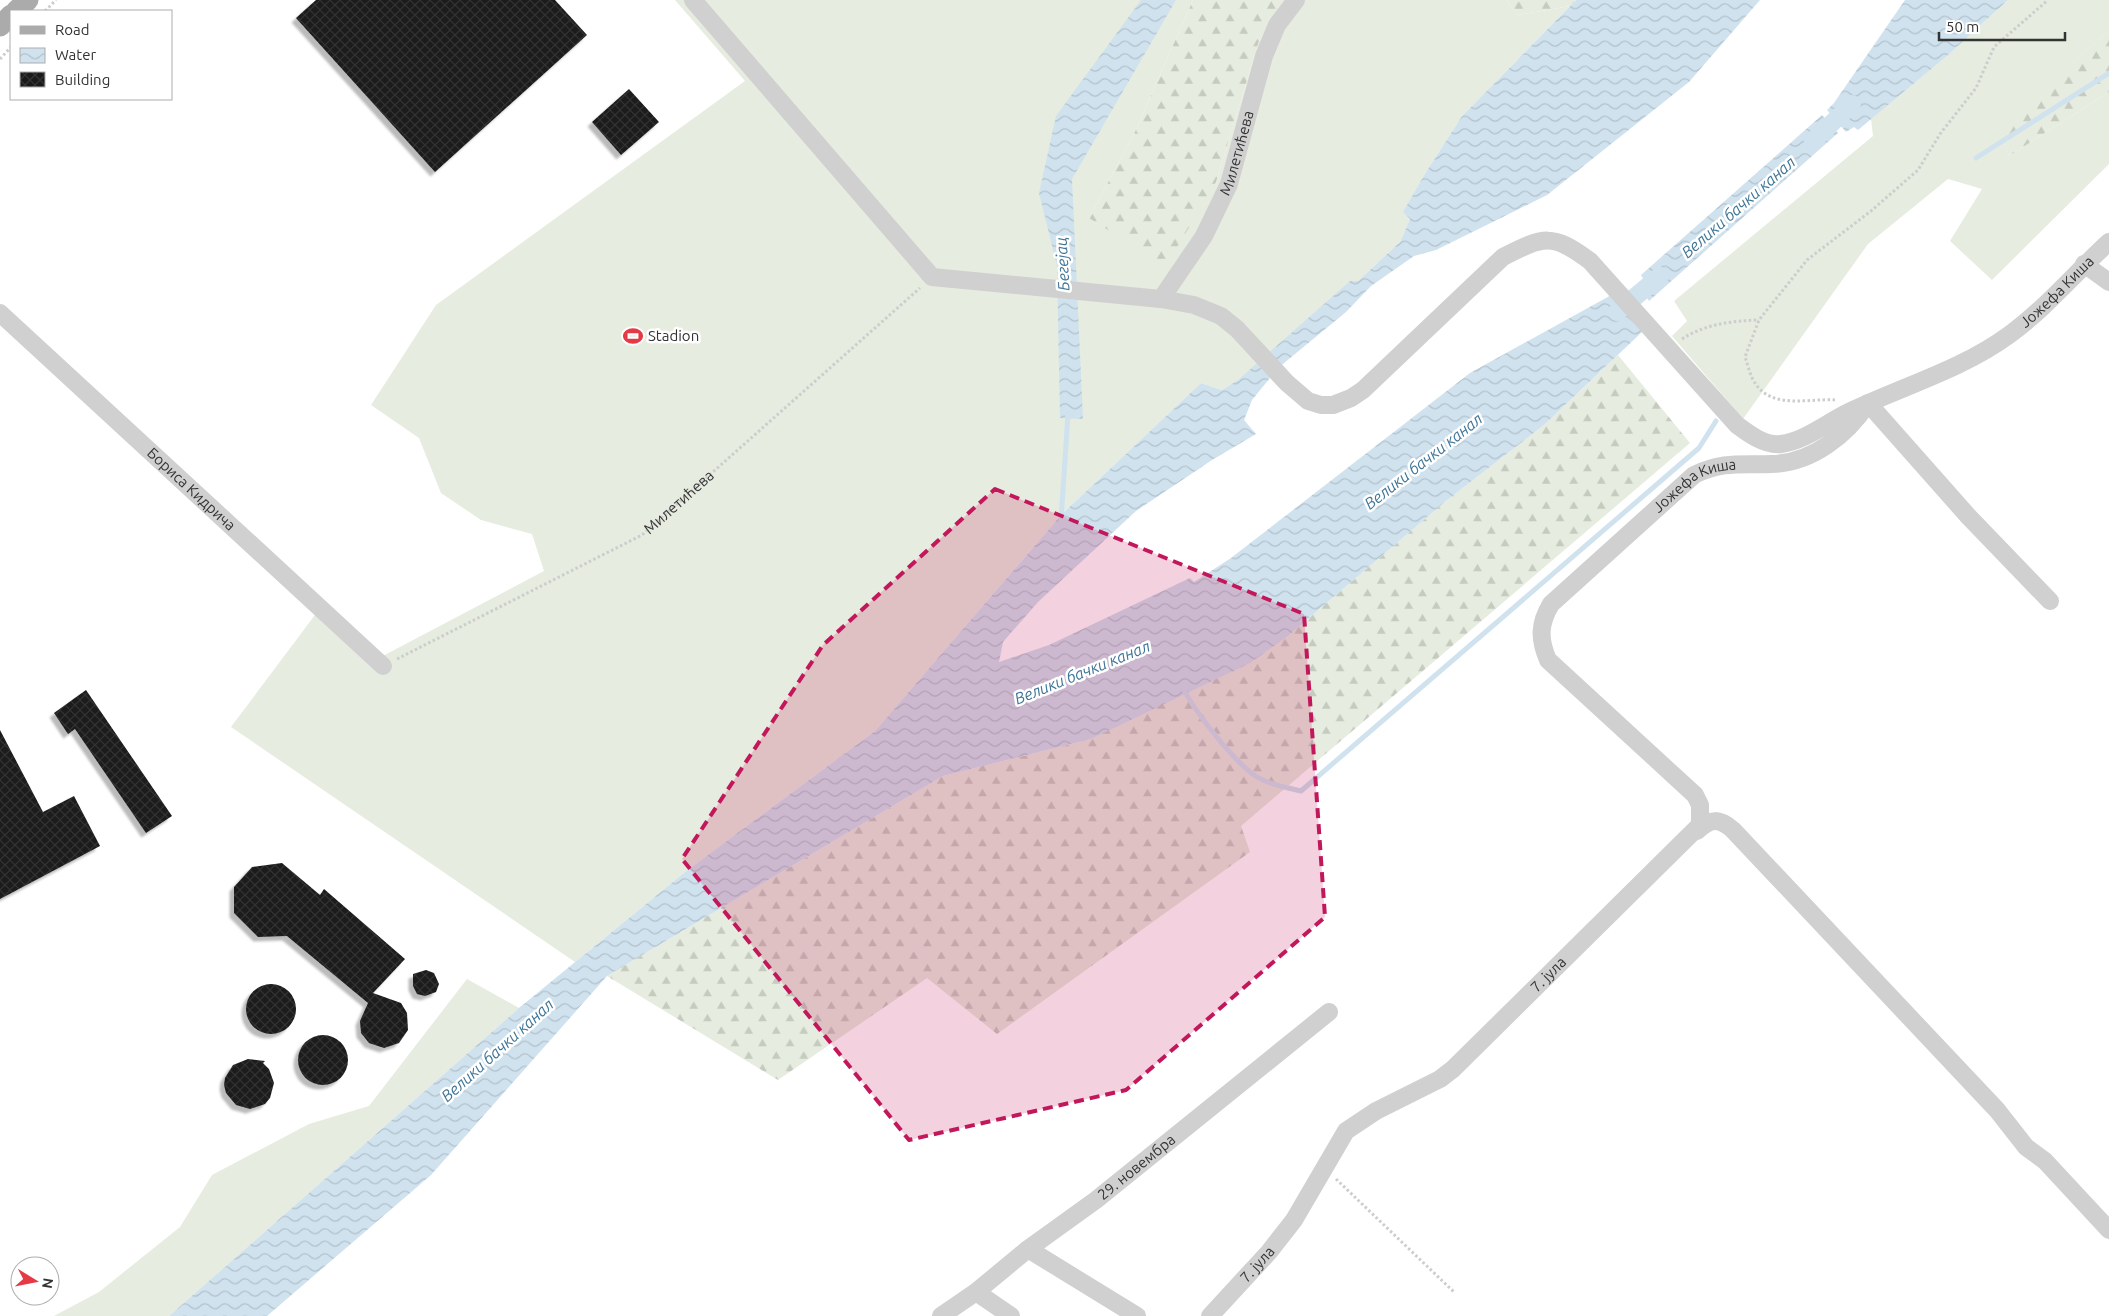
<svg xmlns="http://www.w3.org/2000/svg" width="2109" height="1316" font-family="Ubuntu,sans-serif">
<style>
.grass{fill:#e6ecdf}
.forest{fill:url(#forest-firs)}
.water{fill:url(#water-waves)}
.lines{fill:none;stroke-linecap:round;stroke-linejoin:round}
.stream{stroke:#cfe2ee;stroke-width:5}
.canal{stroke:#cfe2ee;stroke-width:18}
.building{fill:url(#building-cross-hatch);filter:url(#shadow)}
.path{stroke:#cdcdcd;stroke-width:3;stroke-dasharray:2.5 2.5;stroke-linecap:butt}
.minor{stroke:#d0d0d0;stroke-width:18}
.major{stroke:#ababab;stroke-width:21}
.marked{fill:#c2185b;fill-opacity:0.2;stroke:#c2185b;stroke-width:4;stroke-dasharray:10 6;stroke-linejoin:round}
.labels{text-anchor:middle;stroke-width:5;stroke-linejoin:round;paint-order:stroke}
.street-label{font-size:15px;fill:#333;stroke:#fff}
.poi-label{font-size:15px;fill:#333;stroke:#fff;text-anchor:start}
.water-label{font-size:16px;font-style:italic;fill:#3f7597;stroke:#fff}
</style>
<defs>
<pattern id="forest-firs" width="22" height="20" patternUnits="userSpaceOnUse" patternTransform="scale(1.25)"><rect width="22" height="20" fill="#e6ecdf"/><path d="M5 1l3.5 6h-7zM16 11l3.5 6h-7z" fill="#c6cbc0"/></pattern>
<pattern id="water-waves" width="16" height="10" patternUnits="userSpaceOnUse" patternTransform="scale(1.25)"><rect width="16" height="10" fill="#cfe2ee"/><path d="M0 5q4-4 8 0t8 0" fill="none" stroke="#b2c2cd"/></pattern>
<pattern id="building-cross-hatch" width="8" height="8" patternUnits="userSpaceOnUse" patternTransform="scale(1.25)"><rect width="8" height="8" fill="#1a1a1a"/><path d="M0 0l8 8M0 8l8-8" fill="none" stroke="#333"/></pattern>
<filter id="shadow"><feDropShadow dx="-4.5" dy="4.5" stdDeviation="1" flood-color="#0004"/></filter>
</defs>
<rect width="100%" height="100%" fill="#fff"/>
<path class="grass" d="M 675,0 L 1193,0 L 1134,134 L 1089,218 L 1216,182 L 1259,41 L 1292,0 L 1506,0 L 1518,15 L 1570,6 L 1462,116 L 1426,172 L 1404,212 L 1410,219 L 1400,242 L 1358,281 L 1238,380 L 1222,390 L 1201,383 L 1062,514 L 875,731 L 685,872 L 575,962 L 231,727 L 321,607 L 379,658 L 544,571 L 532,534 L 481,520 L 441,493 L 419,438 L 371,405 L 436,305 L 745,81 Z
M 2008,0 L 2109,0 L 2109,31 L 2000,126 L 2009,156 L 2109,92 L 2109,164 L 1992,280 L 1950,241 L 1982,189 L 1948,179 L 1868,244 L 1743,419 L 1672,336 L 1687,321 L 1674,301 L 1873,136 L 1871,119 L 1947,56 Z
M 467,979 L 519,1008 L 169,1316 L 54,1316 L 99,1292 L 180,1227 L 212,1175 L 309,1124 L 369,1106 Z"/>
<path class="forest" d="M 1193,0 L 1292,0 L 1259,41 L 1216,182 L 1166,266 L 1089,218 L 1134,134 Z
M 1506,0 L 1576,0 L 1570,6 L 1518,15 Z
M 2109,31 L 2109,92 L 2009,156 L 1999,126 Z
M 1618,355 L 1690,443 L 1241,826 L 1250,852 L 997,1034 L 927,978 L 778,1080 L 607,976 L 943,776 L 1091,739 L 1288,636 L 1446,501 L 1544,425 Z"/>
<path class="water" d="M 1141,0 L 1176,0 L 1072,179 L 1083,419 L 1060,418 L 1057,266 L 1039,193 L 1056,116 Z
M 1576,0 L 1760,0 L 1689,82 L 1547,195 L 1436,250 L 1414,256 L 1371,286 L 1346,312 L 1278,368 L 1252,400 L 1244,420 L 1256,434 L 1212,460 L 1136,511 L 1038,602 L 1003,642 L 999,662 L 1049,645 L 1190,578 L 1194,582 L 1231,558 L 1470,373 L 1624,288 L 1642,332 L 1544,425 L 1446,501 L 1288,636 L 1250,663 L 1091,739 L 943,776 L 607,976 L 431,1175 L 267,1316 L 169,1316 L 519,1008 L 685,872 L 875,731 L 1062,514 L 1201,383 L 1222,390 L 1238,380 L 1350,281 L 1358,281 L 1400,242 L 1410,219 L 1403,212 L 1426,172 L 1462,116 Z
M 1905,0 L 2008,0 L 1947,56 L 1858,130 L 1854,127 L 1846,132 L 1827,110 L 1834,103 Z
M 1822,115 L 1838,133 L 1649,301 L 1638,284 L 1644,280 L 1641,275 Z"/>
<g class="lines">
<path class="stream" d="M 1976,158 L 2109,73
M 1061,520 L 1068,414
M 1183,688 C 1195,712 1232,759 1254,775 C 1267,784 1285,787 1301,791 L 1699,448 L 1716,421"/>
<path class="canal" d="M 1813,141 L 1852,104
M 1617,312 L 1660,276"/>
</g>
<path class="building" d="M 316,0 L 555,0 L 587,35 L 435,172 L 296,18 Z
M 629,89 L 659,122 L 621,155 L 592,122 Z
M 86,690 L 172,816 L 146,833 L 75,729 L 68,734 L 54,713 Z
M 0,730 L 43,812 L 74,796 L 100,846 L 0,899 Z
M 282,863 L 320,895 L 324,889 L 405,959 L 373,993 L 401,1003 L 407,1013 L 408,1030 L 399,1043 L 384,1048 L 369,1043 L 361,1033 L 360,1021 L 368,1003 L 287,936 L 258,937 L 234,913 L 234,887 L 252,867 Z
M 426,970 L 434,973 L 439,984 L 436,992 L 425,996 L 417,994 L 413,986 L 413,974 Z
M246 1009a25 25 0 1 1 50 0a25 25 0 1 1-50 0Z
M298 1060a25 25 0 1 1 50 0a25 25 0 1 1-50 0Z
M 248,1059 L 265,1061 L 263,1063 L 269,1069 L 274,1083 L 270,1098 L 265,1104 L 250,1109 L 236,1105 L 226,1093 L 224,1085 L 225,1078 L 233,1065 Z"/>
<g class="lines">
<g class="path">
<path d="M 45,11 L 56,0"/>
<path d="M 0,59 L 11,47"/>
<path d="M 1682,339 C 1705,324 1732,321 1759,320"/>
<path d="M 1835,400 C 1810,398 1772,410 1755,383 C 1750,376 1748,365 1745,357 L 1759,320 L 1807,260 L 1871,211 L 1918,170 L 1940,134 L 1976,88 L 1994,47 L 2048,0"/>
<path id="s1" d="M 397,659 L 642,535 L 920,288"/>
<path d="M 1336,1179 L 1455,1293"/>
</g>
<g class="minor">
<path id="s2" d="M 693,0 L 932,277 L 1161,299 L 1194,305 L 1221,316 L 1237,329 L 1287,383 L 1308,401 L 1321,405 L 1333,405 L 1351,398 L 1363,390 L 1503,257 C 1544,236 1552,233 1590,261 L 1737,425 C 1749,434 1765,446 1781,444 C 1805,441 1828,422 1849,412 C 1903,386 1961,370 2009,335 C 2046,308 2076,272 2109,242"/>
<path d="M 2084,264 L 2109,282"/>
<path id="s3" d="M 1161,299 L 1204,236 L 1229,184 L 1264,56 L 1277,25 L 1296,0"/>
<path id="s4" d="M 0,313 L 383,666"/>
<path d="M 1697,831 C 1711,818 1719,818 1733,830 L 1997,1110 L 2026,1147 L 2045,1161 L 2109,1230"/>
<path d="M 1028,1249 L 1137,1316"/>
<path d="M 976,1292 L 1011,1316"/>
<path id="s5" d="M 941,1316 L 976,1292 L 1028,1249 L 1096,1200 L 1329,1012"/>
<path id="s6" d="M 1210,1316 L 1269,1252 L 1294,1220 L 1346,1131 L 1376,1111 L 1440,1079 L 1453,1069 L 1700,825 L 1700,805 L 1695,795 L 1548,660 C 1539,639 1539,624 1551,604 L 1694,475 C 1723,461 1741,465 1772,464 C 1812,463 1847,435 1868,403 L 1968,516 L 2050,601"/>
</g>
<path class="major" d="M 16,11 L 28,0
M 0,26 L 11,15"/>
</g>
<path class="marked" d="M 995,489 L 1304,614 L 1325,917 L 1126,1090 L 909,1140 L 682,859 L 823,645 Z"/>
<defs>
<symbol id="stadium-bare" viewBox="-9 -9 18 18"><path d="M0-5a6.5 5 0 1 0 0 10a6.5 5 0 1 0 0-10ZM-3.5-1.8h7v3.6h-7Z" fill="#e63946" stroke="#fff" stroke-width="2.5" paint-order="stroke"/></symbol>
</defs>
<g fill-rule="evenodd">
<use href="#stadium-bare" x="619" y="322" width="28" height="28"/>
</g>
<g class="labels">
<g class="street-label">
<text dy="5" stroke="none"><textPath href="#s3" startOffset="166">Милетићева</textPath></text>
<text dy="5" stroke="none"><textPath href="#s2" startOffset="1716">Јожефа Киша</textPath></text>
<text dy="5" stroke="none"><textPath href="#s4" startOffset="260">Бориса Кидрича</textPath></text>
<text dy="5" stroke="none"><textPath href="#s6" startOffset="1180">Јожефа Киша</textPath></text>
<text dy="5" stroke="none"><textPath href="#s1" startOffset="324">Милетићева</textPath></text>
<text dy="5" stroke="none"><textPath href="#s6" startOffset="489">7. јула</textPath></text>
<text dy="5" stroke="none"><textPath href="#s5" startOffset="246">29. новембра</textPath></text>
<text dy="5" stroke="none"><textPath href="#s6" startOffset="70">7. јула</textPath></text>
</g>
<g class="poi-label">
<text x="648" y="341">Stadion</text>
</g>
<g class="water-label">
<text transform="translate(1738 207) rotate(-41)" y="6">Велики бачки канал</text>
<text transform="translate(1062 264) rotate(-93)" y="6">Бегејац</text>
<text transform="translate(1423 461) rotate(-38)" y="6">Велики бачки канал</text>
<text transform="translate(1082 672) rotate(-22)" y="6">Велики бачки канал</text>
<text transform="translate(497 1050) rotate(-42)" y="6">Велики бачки канал</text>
</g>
</g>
<rect x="10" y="10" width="162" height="90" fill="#ffffff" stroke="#adadad"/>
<rect x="20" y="26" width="25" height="8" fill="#ababab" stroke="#adadad"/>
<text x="55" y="35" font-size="15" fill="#333333">Road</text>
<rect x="20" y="48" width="25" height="15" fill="url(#water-waves)" stroke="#adadad"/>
<text x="55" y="60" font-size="15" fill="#333333">Water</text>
<rect x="20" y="72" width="25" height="15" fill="url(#building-cross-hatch)" stroke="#adadad"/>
<text x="55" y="85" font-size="15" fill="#333333">Building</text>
<g transform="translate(35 1281) rotate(100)"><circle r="24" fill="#ffffff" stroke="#adadad"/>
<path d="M0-4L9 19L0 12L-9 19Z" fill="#e63946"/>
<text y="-8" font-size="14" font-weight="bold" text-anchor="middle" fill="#333333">N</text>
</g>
<path d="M1939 32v8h126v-8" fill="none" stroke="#333333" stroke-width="2.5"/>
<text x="1946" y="32" font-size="15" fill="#333333" stroke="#ffffff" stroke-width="4" paint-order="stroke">50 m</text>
</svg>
